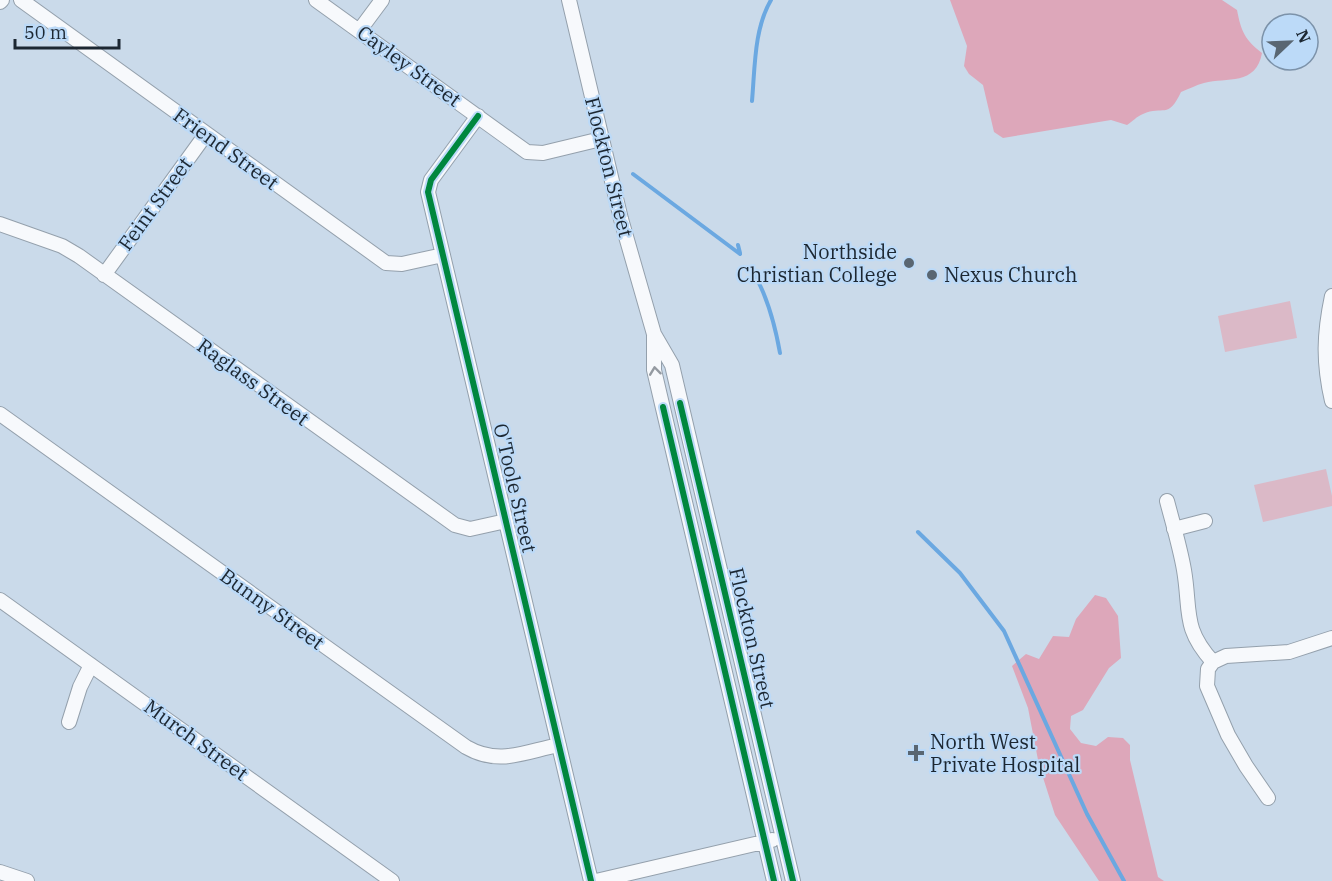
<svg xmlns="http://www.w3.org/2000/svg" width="1332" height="881" font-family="'IBM Plex Serif',serif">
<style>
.green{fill:#dbb9c7}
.forest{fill:#dda7ba}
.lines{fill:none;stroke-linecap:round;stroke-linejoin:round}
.stream{stroke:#6ba8e1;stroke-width:4}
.minor-casing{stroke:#94a0ac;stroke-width:16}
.minor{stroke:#f7f9fc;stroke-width:14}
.cycleway-casing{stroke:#bcdaf8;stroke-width:10}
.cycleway{stroke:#00873e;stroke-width:6}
.oneway{stroke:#949aa1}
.poi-dot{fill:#596672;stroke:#bcdaf8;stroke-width:2}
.labels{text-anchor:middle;stroke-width:4.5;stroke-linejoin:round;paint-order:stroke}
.street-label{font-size:20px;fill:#1c2732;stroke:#bcdaf8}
.poi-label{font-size:20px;fill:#1c2732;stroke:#bcdaf8;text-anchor:start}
</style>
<rect width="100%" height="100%" fill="#cadaea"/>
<path class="green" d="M 1290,301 L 1297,338 L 1225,352 L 1218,316 Z
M 1326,469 L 1332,496 L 1332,506 L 1263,522 L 1254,485 Z"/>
<path class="forest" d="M 950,0 L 1222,0 L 1237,10 C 1241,31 1245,40 1262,53 C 1256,86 1227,77 1204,83 C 1196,85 1189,89 1181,92 C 1168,120 1163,105 1143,114 C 1137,116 1132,122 1127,125 L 1111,120 L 1003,138 L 994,132 L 983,85 L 969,74 L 964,66 L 967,46 Z
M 1095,595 L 1106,598 L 1118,616 L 1121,658 L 1109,668 L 1083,710 L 1071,716 L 1070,729 L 1081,743 L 1096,746 L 1108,737 L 1123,738 L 1130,745 L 1130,760 L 1158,877 L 1164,881 L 1099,881 L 1055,815 L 1039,765 L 1028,708 L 1012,666 L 1026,654 L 1039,659 L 1053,636 L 1069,637 L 1076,619 Z"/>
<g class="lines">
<path class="stream" d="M 752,101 C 755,67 754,29 771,0
M 633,174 L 740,254
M 738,245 L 740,253
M 753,272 C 768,297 775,325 780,353
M 918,532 L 960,573 L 1004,631 L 1087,814 L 1124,881"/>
<defs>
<path id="minor" d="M 21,0 L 386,263 L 402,264 L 443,255
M 316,0 L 527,152 L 543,153 L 601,139
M 569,0 L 621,219 L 654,334 L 672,365 L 793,881
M 0,2 L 2,0
M 359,31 L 382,0
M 478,116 L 431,180 L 428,192 L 591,881
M 0,224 L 62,246 L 79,256 L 455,525 L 470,529 L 506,521
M 104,275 L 206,134
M 1332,296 C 1324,334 1323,362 1332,401
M 654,336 L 654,370 L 774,881
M 0,414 L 466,747 C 499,766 524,752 559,745
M 1167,501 C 1173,524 1180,547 1184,570 C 1191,611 1182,628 1213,662
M 1174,529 L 1205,521
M 0,600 L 392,881
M 69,722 L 80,687 L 91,665
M 1268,798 L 1246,766 L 1228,735 L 1207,686 L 1208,669 L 1213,662 L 1226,656 L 1289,652 L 1332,638
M 0,872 L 27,881
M 596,881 L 772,840"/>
</defs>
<use href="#minor" class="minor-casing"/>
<use href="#minor" class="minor"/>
<defs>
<path id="cycleway" d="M 478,116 L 431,180 L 428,192 L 591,881
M 680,403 L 793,881
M 663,407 L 774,881"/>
</defs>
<use href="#cycleway" class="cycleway-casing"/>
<use href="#cycleway" class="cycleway"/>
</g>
<defs><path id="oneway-chevron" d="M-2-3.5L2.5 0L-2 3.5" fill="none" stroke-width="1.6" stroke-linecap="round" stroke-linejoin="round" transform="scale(1.5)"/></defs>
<use class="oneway" href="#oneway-chevron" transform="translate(655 371) rotate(-97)"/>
<g class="poi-dot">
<circle cx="909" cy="263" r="6"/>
<circle cx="932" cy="275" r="6"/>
<path d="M913 744h6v6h6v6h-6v6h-6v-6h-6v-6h6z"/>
</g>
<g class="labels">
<g class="street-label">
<text transform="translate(409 66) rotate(36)" y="7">Cayley Street</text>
<text transform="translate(226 149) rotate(36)" y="7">Friend Street</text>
<text transform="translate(609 167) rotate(76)" y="7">Flockton Street</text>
<text transform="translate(155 204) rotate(-54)" y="7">Feint Street</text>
<text transform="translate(253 382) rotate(36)" y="7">Raglass Street</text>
<text transform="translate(515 488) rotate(77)" y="7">O'Toole Street</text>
<text transform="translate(272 609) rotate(36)" y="7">Bunny Street</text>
<text transform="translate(752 638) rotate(77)" y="7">Flockton Street</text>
<text transform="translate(196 740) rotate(36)" y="7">Murch Street</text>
</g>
<g class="poi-label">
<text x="897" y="259" text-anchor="end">Northside<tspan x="897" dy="23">Christian College</tspan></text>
<text x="944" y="282">Nexus Church</text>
<text x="930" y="749">North West<tspan x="930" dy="23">Private Hospital</tspan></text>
</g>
</g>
<g transform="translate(1290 42) rotate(67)"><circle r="28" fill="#bcdaf8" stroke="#7c92a9" stroke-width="1.5"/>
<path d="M0-4.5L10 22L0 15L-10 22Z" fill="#596672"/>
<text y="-9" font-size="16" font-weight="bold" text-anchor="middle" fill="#1c2732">N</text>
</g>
<path d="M15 39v9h104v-9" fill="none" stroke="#1c2732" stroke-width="3"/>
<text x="24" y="39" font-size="18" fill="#1c2732" stroke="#bcdaf8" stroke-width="4.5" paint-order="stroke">50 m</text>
</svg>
